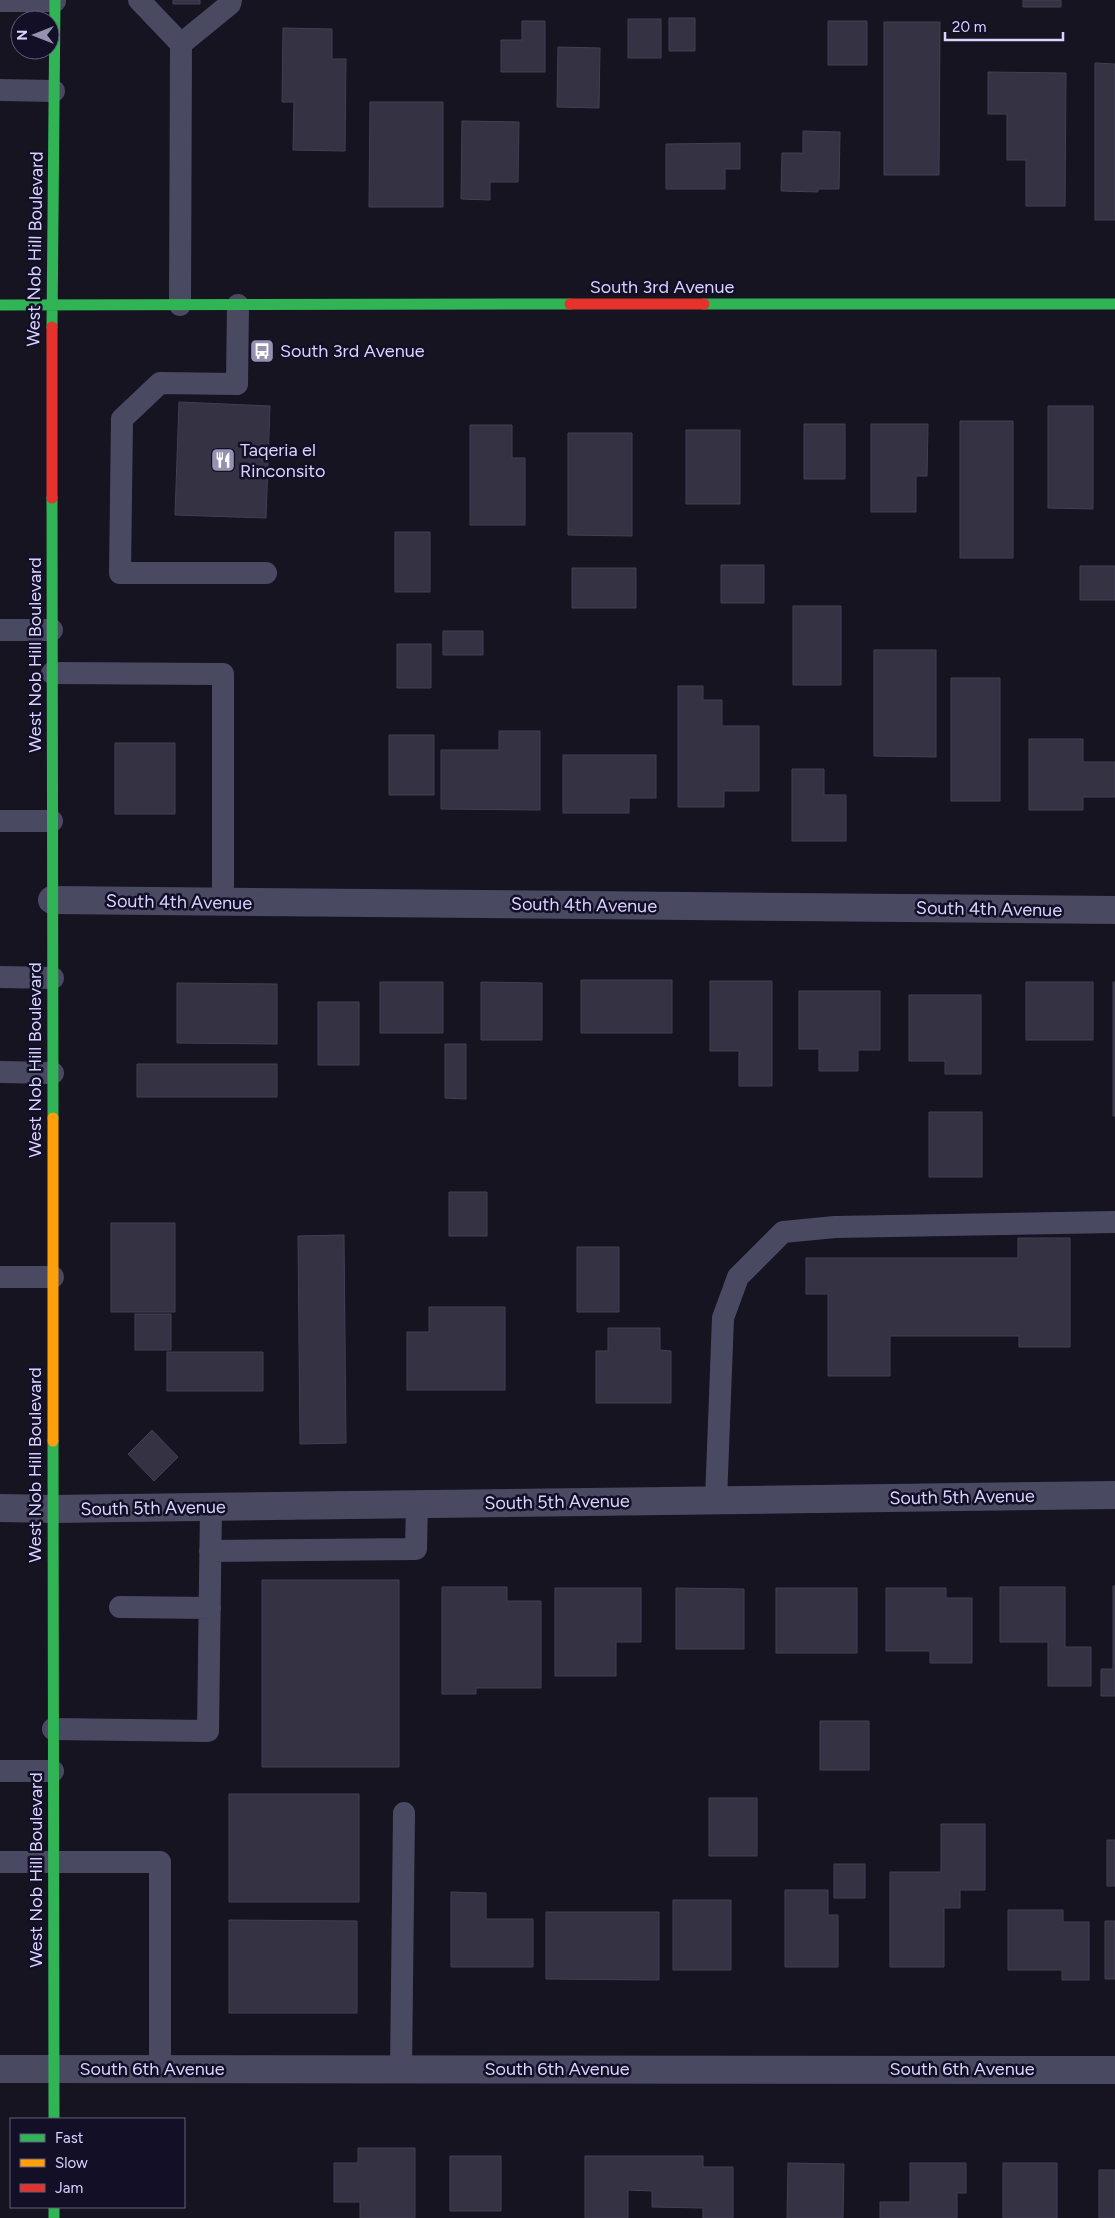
<svg xmlns="http://www.w3.org/2000/svg" width="1115" height="2218" font-family="Figtree,sans-serif">
<style>
.building{fill:#343243;stroke:#433f54}
.lines{fill:none;stroke-linecap:round;stroke-linejoin:round}
.lane{stroke:#4a4962;stroke-width:22}
.street{stroke:#4a4962;stroke-width:28}
.fast{stroke:#30b455;stroke-width:11}
.slow{stroke:#ff9f0a;stroke-width:11}
.jam{stroke:#e5322d;stroke-width:11}
.labels{text-anchor:middle;stroke-width:5;stroke-linejoin:round;paint-order:stroke}
.street-label{font-size:18px;fill:#d9d4ff;stroke:#130f26}
.poi-label{font-size:18px;fill:#d9d4ff;stroke:#130f26;text-anchor:start}
</style>
<rect width="100%" height="100%" fill="#161421"/>
<path class="building" d="M 173,0 L 200,0 L 200,4 L 173,4 Z
M 1023,0 L 1061,0 L 1061,7 L 1023,7 Z
M 669,18 L 695,18 L 695,51 L 669,51 Z
M 628,19 L 661,19 L 661,58 L 628,58 Z
M 522,21 L 545,21 L 545,72 L 501,72 L 501,40 L 522,40 Z
M 828,21 L 867,21 L 867,65 L 828,65 Z
M 884,22 L 940,22 L 939,175 L 884,175 Z
M 283,28 L 332,29 L 332,59 L 346,59 L 345,151 L 293,150 L 294,102 L 282,102 Z
M 558,47 L 600,48 L 599,108 L 557,107 Z
M 1095,63 L 1115,64 L 1115,220 L 1095,220 Z
M 988,72 L 1066,73 L 1065,206 L 1026,206 L 1026,160 L 1007,160 L 1007,114 L 988,114 Z
M 370,102 L 443,102 L 443,207 L 369,207 Z
M 462,121 L 519,122 L 518,182 L 490,182 L 490,200 L 461,199 Z
M 803,131 L 840,132 L 839,189 L 818,189 L 818,192 L 781,191 L 782,153 L 803,153 Z
M 740,143 L 740,169 L 725,169 L 725,189 L 666,189 L 666,144 Z
M 179,402 L 270,406 L 266,518 L 175,515 Z
M 1048,406 L 1093,406 L 1093,509 L 1048,508 Z
M 960,421 L 1013,421 L 1013,558 L 960,558 Z
M 804,424 L 845,424 L 845,479 L 804,479 Z
M 871,424 L 928,424 L 927,476 L 916,476 L 916,512 L 871,512 Z
M 470,425 L 512,425 L 512,458 L 525,458 L 525,525 L 470,525 Z
M 686,430 L 740,430 L 740,504 L 686,504 Z
M 568,433 L 632,433 L 632,536 L 568,535 Z
M 395,532 L 430,532 L 430,592 L 395,592 Z
M 721,565 L 764,565 L 764,603 L 721,603 Z
M 1080,566 L 1115,566 L 1115,600 L 1080,600 Z
M 572,568 L 636,568 L 636,608 L 572,608 Z
M 793,606 L 841,606 L 841,685 L 793,685 Z
M 443,631 L 483,631 L 483,655 L 443,655 Z
M 397,644 L 431,644 L 431,688 L 397,688 Z
M 874,650 L 936,650 L 936,757 L 874,756 Z
M 951,678 L 1000,678 L 1000,801 L 951,801 Z
M 678,686 L 703,686 L 703,700 L 722,700 L 722,726 L 759,726 L 759,791 L 724,791 L 724,807 L 678,807 Z
M 499,731 L 540,731 L 540,810 L 441,809 L 441,750 L 499,750 Z
M 389,735 L 434,735 L 434,795 L 389,795 Z
M 1029,739 L 1083,739 L 1083,762 L 1115,762 L 1115,797 L 1083,797 L 1083,810 L 1029,810 Z
M 115,743 L 175,743 L 175,814 L 115,814 Z
M 563,755 L 656,755 L 656,798 L 629,798 L 629,813 L 563,813 Z
M 792,769 L 824,769 L 824,795 L 846,795 L 846,841 L 792,841 Z
M 581,980 L 672,980 L 672,1033 L 581,1033 Z
M 710,981 L 772,981 L 772,1086 L 739,1086 L 739,1051 L 710,1051 Z
M 380,982 L 443,982 L 443,1033 L 380,1033 Z
M 481,982 L 542,983 L 542,1040 L 481,1040 Z
M 1026,982 L 1093,982 L 1093,1040 L 1026,1040 Z
M 1113,982 L 1115,982 L 1115,1116 L 1113,1116 Z
M 177,983 L 277,984 L 277,1044 L 177,1043 Z
M 799,991 L 880,991 L 880,1050 L 858,1050 L 858,1071 L 819,1071 L 819,1049 L 799,1049 Z
M 909,995 L 981,995 L 981,1074 L 945,1074 L 945,1061 L 909,1061 Z
M 318,1002 L 359,1002 L 359,1065 L 318,1065 Z
M 445,1044 L 466,1044 L 466,1099 L 445,1098 Z
M 137,1064 L 277,1064 L 277,1097 L 137,1097 Z
M 929,1112 L 982,1112 L 982,1177 L 929,1177 Z
M 449,1192 L 487,1192 L 487,1236 L 449,1236 Z
M 111,1223 L 175,1223 L 175,1312 L 111,1312 Z
M 344,1235 L 346,1443 L 300,1444 L 298,1236 Z
M 1018,1238 L 1070,1238 L 1070,1347 L 1019,1347 L 1019,1336 L 890,1336 L 890,1376 L 828,1376 L 828,1294 L 806,1294 L 806,1258 L 1018,1258 Z
M 577,1247 L 619,1247 L 619,1312 L 577,1312 Z
M 429,1307 L 505,1307 L 505,1390 L 407,1390 L 407,1332 L 429,1332 Z
M 135,1314 L 171,1314 L 171,1350 L 135,1350 Z
M 608,1328 L 660,1328 L 660,1350 L 671,1351 L 671,1403 L 596,1403 L 596,1351 L 608,1351 Z
M 167,1352 L 263,1352 L 263,1391 L 167,1391 Z
M 152,1430 L 178,1457 L 154,1481 L 128,1454 Z
M 262,1580 L 399,1580 L 399,1767 L 262,1767 Z
M 1113,1586 L 1115,1586 L 1115,1696 L 1101,1696 L 1101,1669 L 1113,1669 Z
M 442,1587 L 507,1587 L 507,1601 L 541,1601 L 541,1688 L 476,1688 L 476,1694 L 442,1694 Z
M 1000,1587 L 1065,1587 L 1065,1647 L 1091,1647 L 1091,1686 L 1048,1686 L 1048,1642 L 1000,1642 Z
M 555,1588 L 641,1588 L 641,1642 L 616,1642 L 616,1676 L 555,1676 Z
M 676,1588 L 744,1589 L 744,1649 L 676,1649 Z
M 776,1588 L 857,1588 L 857,1653 L 776,1653 Z
M 886,1588 L 946,1588 L 946,1598 L 972,1598 L 972,1663 L 930,1663 L 930,1651 L 886,1651 Z
M 820,1721 L 869,1721 L 869,1770 L 820,1770 Z
M 229,1794 L 359,1794 L 359,1902 L 229,1902 Z
M 709,1798 L 757,1798 L 757,1856 L 709,1856 Z
M 941,1824 L 985,1824 L 985,1890 L 960,1890 L 960,1908 L 944,1908 L 944,1967 L 890,1967 L 890,1872 L 941,1872 Z
M 1107,1840 L 1115,1840 L 1115,1886 L 1107,1886 Z
M 834,1864 L 865,1864 L 865,1898 L 834,1898 Z
M 785,1890 L 828,1890 L 828,1915 L 838,1915 L 838,1967 L 785,1967 Z
M 451,1892 L 486,1893 L 486,1919 L 533,1919 L 533,1967 L 451,1967 Z
M 673,1900 L 731,1900 L 731,1970 L 673,1970 Z
M 1008,1910 L 1063,1910 L 1063,1922 L 1089,1922 L 1089,1980 L 1062,1980 L 1062,1970 L 1008,1970 Z
M 546,1912 L 659,1912 L 659,1980 L 546,1979 Z
M 229,1920 L 357,1921 L 357,2013 L 229,2013 Z
M 1105,1921 L 1115,1921 L 1115,1979 L 1105,1979 Z
M 358,2148 L 415,2148 L 415,2218 L 360,2218 L 360,2202 L 334,2202 L 334,2163 L 358,2163 Z
M 450,2156 L 501,2156 L 501,2211 L 450,2211 Z
M 585,2156 L 703,2156 L 703,2167 L 733,2167 L 733,2218 L 703,2218 L 703,2208 L 652,2207 L 652,2191 L 628,2190 L 628,2218 L 585,2218 Z
M 788,2163 L 844,2164 L 843,2218 L 787,2218 Z
M 910,2163 L 966,2163 L 966,2193 L 957,2193 L 957,2218 L 880,2218 L 880,2202 L 910,2202 Z
M 1003,2163 L 1057,2163 L 1057,2218 L 1003,2218 Z
M 1099,2170 L 1115,2170 L 1115,2218 L 1099,2218 Z"/>
<g class="lines">
<path class="lane" d="M 139,0 L 181,44 L 180,305
M 0,1 L 55,1
M 181,44 L 230,4 L 231,0
M 0,90 L 54,91
M 238,305 L 237,384 L 160,383 L 122,419 L 120,573 L 266,573
M 0,630 L 52,630
M 52,673 L 223,674 L 223,902
M 0,821 L 52,821
M 0,977 L 53,978
M 0,1072 L 53,1073
M 0,1277 L 53,1277
M 716,1500 L 723,1318 L 738,1277 L 783,1232 L 835,1227 L 1115,1222
M 210,1551 L 416,1549 L 417,1504
M 120,1607 L 210,1608
M 53,1729 L 208,1731 L 211,1507
M 0,1771 L 53,1771
M 0,1862 L 160,1862 L 160,2069
M 401,2069 L 404,1813"/>
<path class="street" d="M 52,900 L 1115,910
M 0,1508 L 53,1509 L 1115,1495
M 0,2069 L 1115,2070"/>
<path class="fast" d="M 704,304 L 1115,304
M 0,305 L 570,304
M 52,327 L 55,0
M 52,498 L 53,1118
M 53,1441 L 54,2119
M 54,2207 L 54,2218"/>
<path class="slow" d="M 53,1118 L 53,1441"/>
<path class="jam" d="M 570,304 L 704,304
M 52,327 L 52,498"/>
</g>
<defs>
<symbol id="bus-square" viewBox="-11 -11 22 22"><rect x="-9" y="-9" width="18" height="18" rx="4" fill="#9591b1" stroke="#130f26"/><path d="M-5-6H5V4H4V6H2V4H-2V6H-4V4H-5ZM-3.5-4V0h7V-4ZM-3.5 1.2v1.5H-2V1.2ZM2 1.2v1.5H3.5V1.2Z" fill="#fff"/></symbol>
<symbol id="restaurant-square" viewBox="-11 -11 22 22"><rect x="-9" y="-9" width="18" height="18" rx="4" fill="#9591b1" stroke="#130f26"/><path d="M-5-6h1v4h1v-4h1v4h1v-4h1v5L-1.5 .5V6h-2V.5L-5-1ZM5-6V6H3V1.5H1.5Q1.5-4 5-6Z" fill="#fff"/></symbol>
</defs>
<g fill-rule="evenodd">
<use href="#bus-square" x="248" y="337" width="28" height="28"/>
<use href="#restaurant-square" x="209" y="446" width="28" height="28"/>
</g>
<g class="labels">
<g class="street-label">
<text transform="translate(35 249) rotate(-89)" y="6">West Nob Hill Boulevard</text>
<text x="662" y="293">South 3rd Avenue</text>
<text transform="translate(35 655) rotate(-90)" y="6">West Nob Hill Boulevard</text>
<text transform="translate(179 902) rotate(1)" y="6">South 4th Avenue</text>
<text transform="translate(584 905) rotate(1)" y="6">South 4th Avenue</text>
<text transform="translate(989 909) rotate(1)" y="6">South 4th Avenue</text>
<text transform="translate(35 1060) rotate(-90)" y="6">West Nob Hill Boulevard</text>
<text transform="translate(35 1465) rotate(-90)" y="6">West Nob Hill Boulevard</text>
<text transform="translate(962 1497) rotate(-1)" y="6">South 5th Avenue</text>
<text transform="translate(557 1502) rotate(-1)" y="6">South 5th Avenue</text>
<text transform="translate(153 1508) rotate(-1)" y="6">South 5th Avenue</text>
<text transform="translate(36 1870) rotate(-90)" y="6">West Nob Hill Boulevard</text>
<text x="152" y="2075">South 6th Avenue</text>
<text x="557" y="2075">South 6th Avenue</text>
<text x="962" y="2075">South 6th Avenue</text>
</g>
<g class="poi-label">
<text x="280" y="357">South 3rd Avenue</text>
<text x="240" y="456">Taqeria el<tspan x="240" dy="21">Rinconsito</tspan></text>
</g>
</g>
<rect x="10" y="2118" width="175" height="90" fill="#130f26" stroke="#625e7d"/>
<rect x="20" y="2134" width="25" height="8" fill="#30b455" stroke="#625e7d"/>
<text x="55" y="2143" font-size="15" fill="#d9d4ff">Fast</text>
<rect x="20" y="2159" width="25" height="8" fill="#ff9f0a" stroke="#625e7d"/>
<text x="55" y="2168" font-size="15" fill="#d9d4ff">Slow</text>
<rect x="20" y="2184" width="25" height="8" fill="#e5322d" stroke="#625e7d"/>
<text x="55" y="2193" font-size="15" fill="#d9d4ff">Jam</text>
<g transform="translate(35 35) rotate(270)"><circle r="24" fill="#130f26" stroke="#625e7d"/>
<path d="M0-4L9 19L0 12L-9 19Z" fill="#9591b1"/>
<text y="-8" font-size="14" font-weight="bold" text-anchor="middle" fill="#d9d4ff">N</text>
</g>
<path d="M945 32v8h118v-8" fill="none" stroke="#d9d4ff" stroke-width="2.5"/>
<text x="952" y="32" font-size="15" fill="#d9d4ff" stroke="#130f26" stroke-width="4" paint-order="stroke">20 m</text>
</svg>
